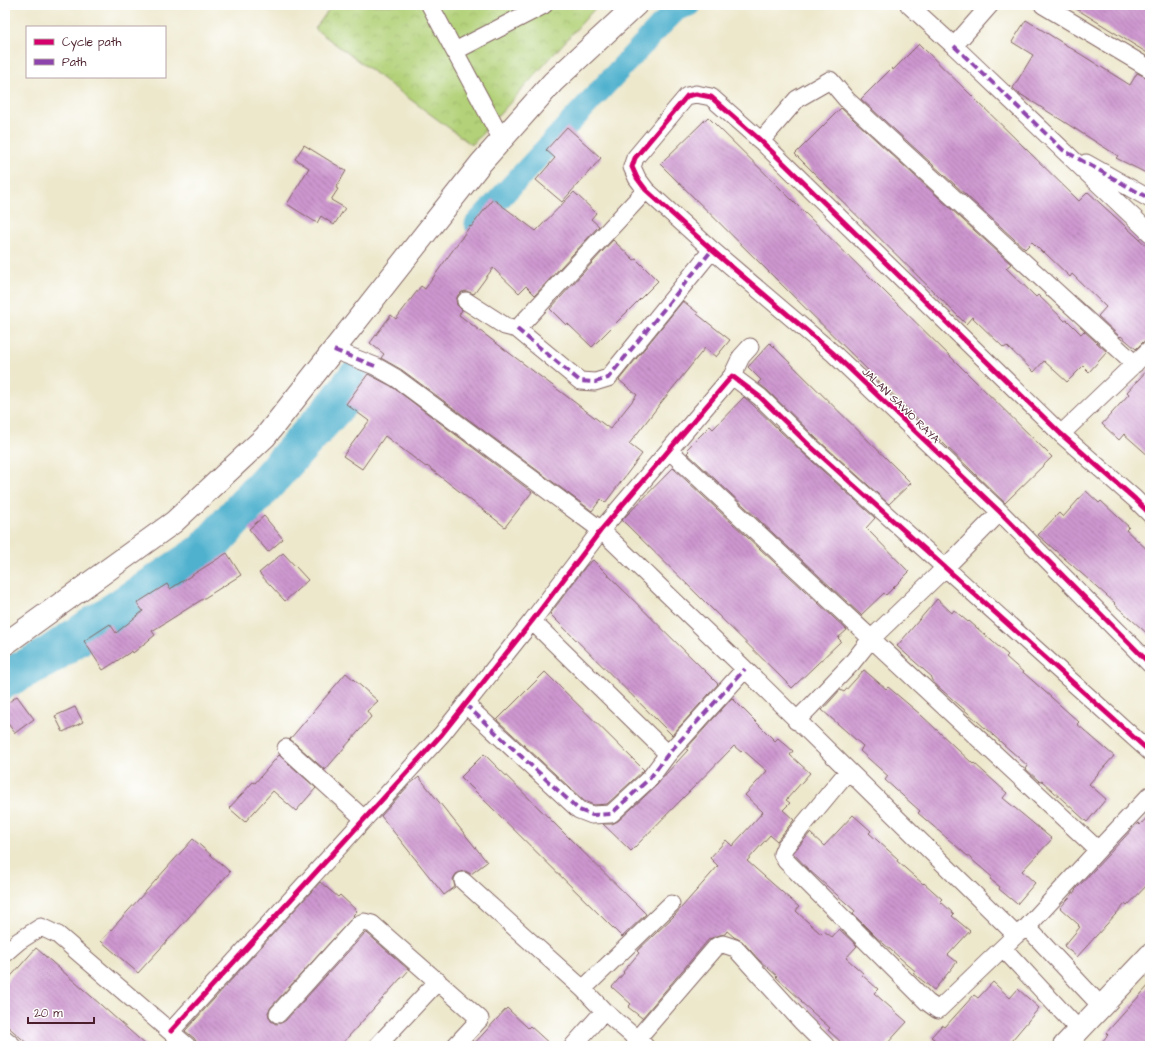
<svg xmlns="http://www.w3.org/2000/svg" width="1155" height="1051" font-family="'Architects Daughter',sans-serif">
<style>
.park{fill:url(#park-crowns);stroke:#7e7852}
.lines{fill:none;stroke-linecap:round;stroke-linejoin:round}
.canal{stroke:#4fb1ce;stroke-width:23}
.river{stroke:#4fb1ce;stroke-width:39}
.building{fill:url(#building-back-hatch)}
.minor-casing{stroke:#836563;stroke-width:19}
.tertiary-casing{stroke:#836563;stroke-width:24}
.minor{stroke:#fff;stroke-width:17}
.tertiary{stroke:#fff;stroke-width:22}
.quiet{stroke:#8e44ad;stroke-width:4;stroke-dasharray:8 4;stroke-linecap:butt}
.cycleway-casing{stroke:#fff;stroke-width:8}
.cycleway{stroke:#d6006c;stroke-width:5}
.labels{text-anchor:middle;stroke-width:3;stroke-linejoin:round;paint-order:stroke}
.street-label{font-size:11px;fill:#4a1f2b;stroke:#fff}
</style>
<defs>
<pattern id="park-crowns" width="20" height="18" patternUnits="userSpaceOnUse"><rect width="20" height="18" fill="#b2d178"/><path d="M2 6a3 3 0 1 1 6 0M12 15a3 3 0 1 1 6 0" fill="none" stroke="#9bb368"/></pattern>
<pattern id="building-back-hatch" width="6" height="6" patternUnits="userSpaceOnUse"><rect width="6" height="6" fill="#cd96cf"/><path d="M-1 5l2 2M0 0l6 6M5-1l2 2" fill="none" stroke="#a87aa8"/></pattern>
</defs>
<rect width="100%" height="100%" fill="#fff"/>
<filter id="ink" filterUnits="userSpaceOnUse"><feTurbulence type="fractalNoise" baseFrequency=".025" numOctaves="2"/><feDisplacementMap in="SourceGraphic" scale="8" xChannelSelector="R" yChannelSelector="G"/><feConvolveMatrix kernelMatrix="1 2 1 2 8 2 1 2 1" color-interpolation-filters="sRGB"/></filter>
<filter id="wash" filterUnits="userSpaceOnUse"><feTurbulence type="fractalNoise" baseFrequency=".012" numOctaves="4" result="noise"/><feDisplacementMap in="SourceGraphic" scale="16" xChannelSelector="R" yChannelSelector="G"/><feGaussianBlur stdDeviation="0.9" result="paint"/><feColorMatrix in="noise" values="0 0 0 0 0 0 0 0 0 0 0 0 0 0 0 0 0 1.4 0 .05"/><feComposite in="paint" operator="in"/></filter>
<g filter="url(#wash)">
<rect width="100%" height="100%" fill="#ede8cc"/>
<path class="park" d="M 332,5 L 598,5 L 472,145 L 315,29 Z"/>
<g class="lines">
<path class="canal" d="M 476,224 L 660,26 L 677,9 L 689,5"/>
<path class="river" d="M 5,679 L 44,659 L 204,552 L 338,403 L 356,379"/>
</g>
<g id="blocks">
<path class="building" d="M 1070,5 L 1150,5 L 1150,57 L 1148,56 L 1149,54 Z
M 1026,20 L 1130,85 L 1137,73 L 1150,79 L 1150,175 L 1116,158 L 1118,156 L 1017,92 L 1013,88 L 1033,55 L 1012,42 Z
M 919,44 L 1079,201 L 1088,192 L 1150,249 L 1150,339 L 1143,342 L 1136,349 L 1121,336 L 1120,337 L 1098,316 L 1106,307 L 1072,274 L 1070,277 L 1044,252 L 1043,253 L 1032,242 L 1025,249 L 861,99 L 892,68 L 893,70 Z
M 841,108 L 1011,264 L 1006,268 L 1036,297 L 1038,295 L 1065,321 L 1067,320 L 1081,334 L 1084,331 L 1107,352 L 1089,372 L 1083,366 L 1067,382 L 1044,361 L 1034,372 L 1007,346 L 1004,348 L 972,317 L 966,324 L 795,154 Z
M 708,117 L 1052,457 L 1005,503 L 882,384 L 660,164 Z
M 567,127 L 601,158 L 562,202 L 536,180 L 555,158 L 546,150 Z
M 304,145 L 346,171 L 336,188 L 338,189 L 331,200 L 345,208 L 334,225 L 321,216 L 317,223 L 287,204 L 309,168 L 295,159 Z
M 574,192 L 596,213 L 591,219 L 599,226 L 535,295 L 526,286 L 519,293 L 493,268 L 474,294 L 466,291 L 462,292 L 458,295 L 456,300 L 457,305 L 462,310 L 459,315 L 610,429 L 637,395 L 619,380 L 683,301 L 698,313 L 697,314 L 730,340 L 716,357 L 705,348 L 660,404 L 629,444 L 642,454 L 605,503 L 601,499 L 592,511 L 402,370 L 381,358 L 384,354 L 370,343 L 391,315 L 396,319 L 421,286 L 425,289 L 470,226 L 471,227 L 493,199 L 536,231 Z
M 613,240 L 634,260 L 636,259 L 658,281 L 592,347 L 567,323 L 566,325 L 550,309 Z
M 770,343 L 911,483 L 889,504 L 816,438 L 767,390 L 758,383 L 761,380 L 748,367 Z
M 1150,367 L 1150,457 L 1124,434 L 1119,440 L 1102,424 L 1129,394 L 1127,392 Z
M 368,374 L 391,386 L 532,492 L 505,527 L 427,466 L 426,467 L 385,436 L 362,469 L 343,456 L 369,421 L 346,404 Z
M 744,397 L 753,405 L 802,452 L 875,518 L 866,528 L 909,572 L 886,595 L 884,593 L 861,615 L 687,453 L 689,451 L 687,449 L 710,426 L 713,429 Z
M 673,468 L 847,630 L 838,638 L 841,641 L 792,688 L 622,520 Z
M 1086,491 L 1099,503 L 1101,501 L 1118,517 L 1129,527 L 1126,530 L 1150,552 L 1150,636 L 1114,604 L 1115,603 L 1038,535 L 1059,513 L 1063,517 Z
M 264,516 L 283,539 L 268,552 L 249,529 Z
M 227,553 L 241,575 L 152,631 L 155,635 L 133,653 L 132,651 L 103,670 L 84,641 L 110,624 L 116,633 L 143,611 L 137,603 L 167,584 L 170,589 Z
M 283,553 L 308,580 L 285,601 L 259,573 Z
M 593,560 L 718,684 L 672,735 L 550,614 L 586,566 Z
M 937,599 L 952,613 L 954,610 L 968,622 L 969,621 L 1008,655 L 1006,657 L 1079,722 L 1077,724 L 1114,756 L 1089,784 L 1106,799 L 1087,822 L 1042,781 L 1040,782 L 1026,769 L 1028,766 L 934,683 L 931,679 L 932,677 L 897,646 Z
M 864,670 L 886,689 L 888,687 L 921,715 L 973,764 L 974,763 L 1007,793 L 1003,798 L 1052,839 L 1022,871 L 1035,883 L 1017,904 L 999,889 L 1000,887 L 990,879 L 992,877 L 918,813 L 920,811 L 885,780 L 888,776 L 860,751 L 863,746 L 822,710 L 840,690 L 844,692 Z
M 545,672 L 644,770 L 607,804 L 594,805 L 584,801 L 497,720 Z
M 346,673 L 378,701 L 367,711 L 371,717 L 325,770 L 290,739 Z
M 17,696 L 34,719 L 15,733 L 5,720 L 5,705 Z
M 732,698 L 775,741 L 778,738 L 793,751 L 790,755 L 810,773 L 786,800 L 790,803 L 783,810 L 794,820 L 777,841 L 770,835 L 747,861 L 799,907 L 796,911 L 821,934 L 824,931 L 832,937 L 839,929 L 857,946 L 846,958 L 863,973 L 862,975 L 878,989 L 874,993 L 907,1022 L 885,1046 L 845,1046 L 828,1030 L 830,1028 L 801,1002 L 802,1001 L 776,977 L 777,976 L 759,960 L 742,941 L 734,937 L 727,931 L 725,934 L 720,935 L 709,939 L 642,1018 L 628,1007 L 631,1004 L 612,987 L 624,973 L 623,972 L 639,953 L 637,951 L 674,916 L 718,866 L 710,858 L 726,840 L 732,846 L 763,812 L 745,795 L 767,771 L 743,750 L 741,752 L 734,746 L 631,851 L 603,824 L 612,824 L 618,821 L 657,785 L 666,774 L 688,750 L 686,749 Z
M 75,707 L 83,722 L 63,732 L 55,716 Z
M 484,754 L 646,914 L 622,937 L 461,777 Z
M 279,755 L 316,788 L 296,811 L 273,791 L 245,822 L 229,808 L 253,782 L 255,783 Z
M 419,777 L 487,862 L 471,874 L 465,871 L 460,872 L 456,874 L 453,879 L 455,887 L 444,895 L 381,816 L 410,784 Z
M 1150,814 L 1150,882 L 1127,906 L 1125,904 L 1077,957 L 1064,946 L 1080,927 L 1078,926 L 1079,925 L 1060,908 L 1076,890 L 1075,890 L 1078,887 L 1138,823 L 1140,825 Z
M 853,815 L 871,831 L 869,833 L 898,859 L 897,861 L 923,884 L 924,883 L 942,899 L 940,901 L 954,914 L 952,916 L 970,931 L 948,955 L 957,962 L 934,990 L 913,973 L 915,971 L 876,937 L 853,914 L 855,911 L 809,870 L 793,853 L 810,833 L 824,846 Z
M 193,839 L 230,872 L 138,973 L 101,941 Z
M 320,882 L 338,897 L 340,895 L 357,911 L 353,915 L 354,916 L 271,1007 L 268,1012 L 269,1017 L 271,1021 L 276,1024 L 281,1023 L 285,1021 L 365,933 L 367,933 L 409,970 L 402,978 L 401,978 L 340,1046 L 199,1046 L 194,1038 L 185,1031 Z
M 36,948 L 92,997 L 147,1046 L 30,1046 L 5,1024 L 5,983 Z
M 993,982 L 1010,998 L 1018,989 L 1039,1008 L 1007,1046 L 928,1046 L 934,1039 L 931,1037 L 942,1025 L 945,1027 L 974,995 L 978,998 Z
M 1150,984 L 1150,1046 L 1098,1046 L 1108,1035 L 1106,1033 Z
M 507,1008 L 528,1028 L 530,1026 L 552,1046 L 472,1046 Z"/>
</g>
</g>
<g filter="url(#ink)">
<use href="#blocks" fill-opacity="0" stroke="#836563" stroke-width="1"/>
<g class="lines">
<defs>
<path id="minor" d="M 430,5 L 502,140
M 909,5 L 954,46 L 1150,233
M 1043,5 L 1150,69
M 954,46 L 990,5
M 455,51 L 544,5
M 761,141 L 797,99 L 830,80 L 847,100 L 1135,364
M 1086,163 L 1150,199
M 466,301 L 505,326 L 517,329 L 646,190
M 517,329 L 580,381 L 595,382 L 608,378 L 712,250
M 334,350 L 375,366 L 396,378 L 601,530 L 745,669 L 1016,935 L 1027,927 L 1101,1006
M 732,376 L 741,357 L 750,347
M 1061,434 L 1150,349
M 670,451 L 1098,850 L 1150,795
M 1150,514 L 1135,499 L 1061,434 L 761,141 L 711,97 L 696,94 L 687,96 L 635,158 L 632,167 L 637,178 L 646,190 L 712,250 L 834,354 L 1000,512 L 1150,664
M 532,621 L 668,754
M 465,704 L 579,810 L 592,815 L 611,814 L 650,778 L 668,754 L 745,669
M 796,721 L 811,706 L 851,664 L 871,639 L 945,568 L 1000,512
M 286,748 L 364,819
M 848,771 L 785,847 L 782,854 L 786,861 L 927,1002 L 938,1010 L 1016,935
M 463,881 L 583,989 L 604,1011 L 645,1046
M 1027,927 L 1098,850
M 1003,948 L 1079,1030
M 5,953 L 19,941 L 41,927 L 58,935 L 187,1046
M 583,989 L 671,904
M 278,1014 L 359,924 L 364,922 L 372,924 L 480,1019 L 455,1046
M 171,1031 L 442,734 L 532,621 L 601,530 L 732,376 L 760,397 L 809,445 L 1150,752
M 5,1039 L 13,1046
M 637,1039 L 717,946 L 723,944 L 735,948 L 802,1022 L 826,1046
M 377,1046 L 438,981
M 573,1046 L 604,1011"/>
<path id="tertiary" d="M 5,644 L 174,522 L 265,437 L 481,163 L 553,82 L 636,5
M 1064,1046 L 1150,955"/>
</defs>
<use href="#minor" class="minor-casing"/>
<use href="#tertiary" class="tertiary-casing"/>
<use href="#minor" class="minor"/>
<use href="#tertiary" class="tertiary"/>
<path class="quiet" d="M 954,46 L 1063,150 L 1150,199
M 517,329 L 580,381 L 595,382 L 608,378 L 712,250
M 334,350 L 375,366
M 465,704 L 579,810 L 592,815 L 611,814 L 650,778 L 668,754 L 745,669"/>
<defs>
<path id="cycleway" d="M 1150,514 L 1135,499 L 1061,434 L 761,141 L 711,97 L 696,94 L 687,96 L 635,158 L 632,167 L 637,178 L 646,190 L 712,250 L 834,354 L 1000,512 L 1150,664
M 171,1031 L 442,734 L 532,621 L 601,530 L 732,376 L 760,397 L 809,445 L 1150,752"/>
</defs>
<use href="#cycleway" class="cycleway-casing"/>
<use href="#cycleway" class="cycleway"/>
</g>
</g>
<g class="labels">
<g class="street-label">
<text transform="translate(901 405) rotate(44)" y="4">JALAN SAWO RAYA</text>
</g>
</g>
<rect width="1155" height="1051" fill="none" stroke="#fff" stroke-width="20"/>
<rect x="26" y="26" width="140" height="52" fill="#ffffff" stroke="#b7a5aa"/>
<rect x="34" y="39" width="20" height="6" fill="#d6006c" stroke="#b7a5aa"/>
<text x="62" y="46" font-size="12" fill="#4a1f2b">Cycle path</text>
<rect x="34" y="59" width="20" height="6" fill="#8e44ad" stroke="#b7a5aa"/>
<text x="62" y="66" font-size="12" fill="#4a1f2b">Path</text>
<path d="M28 1017v6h66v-6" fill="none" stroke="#4a1f2b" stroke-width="2"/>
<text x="34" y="1017" font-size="12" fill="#4a1f2b" stroke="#ffffff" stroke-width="3" paint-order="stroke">20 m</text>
</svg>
